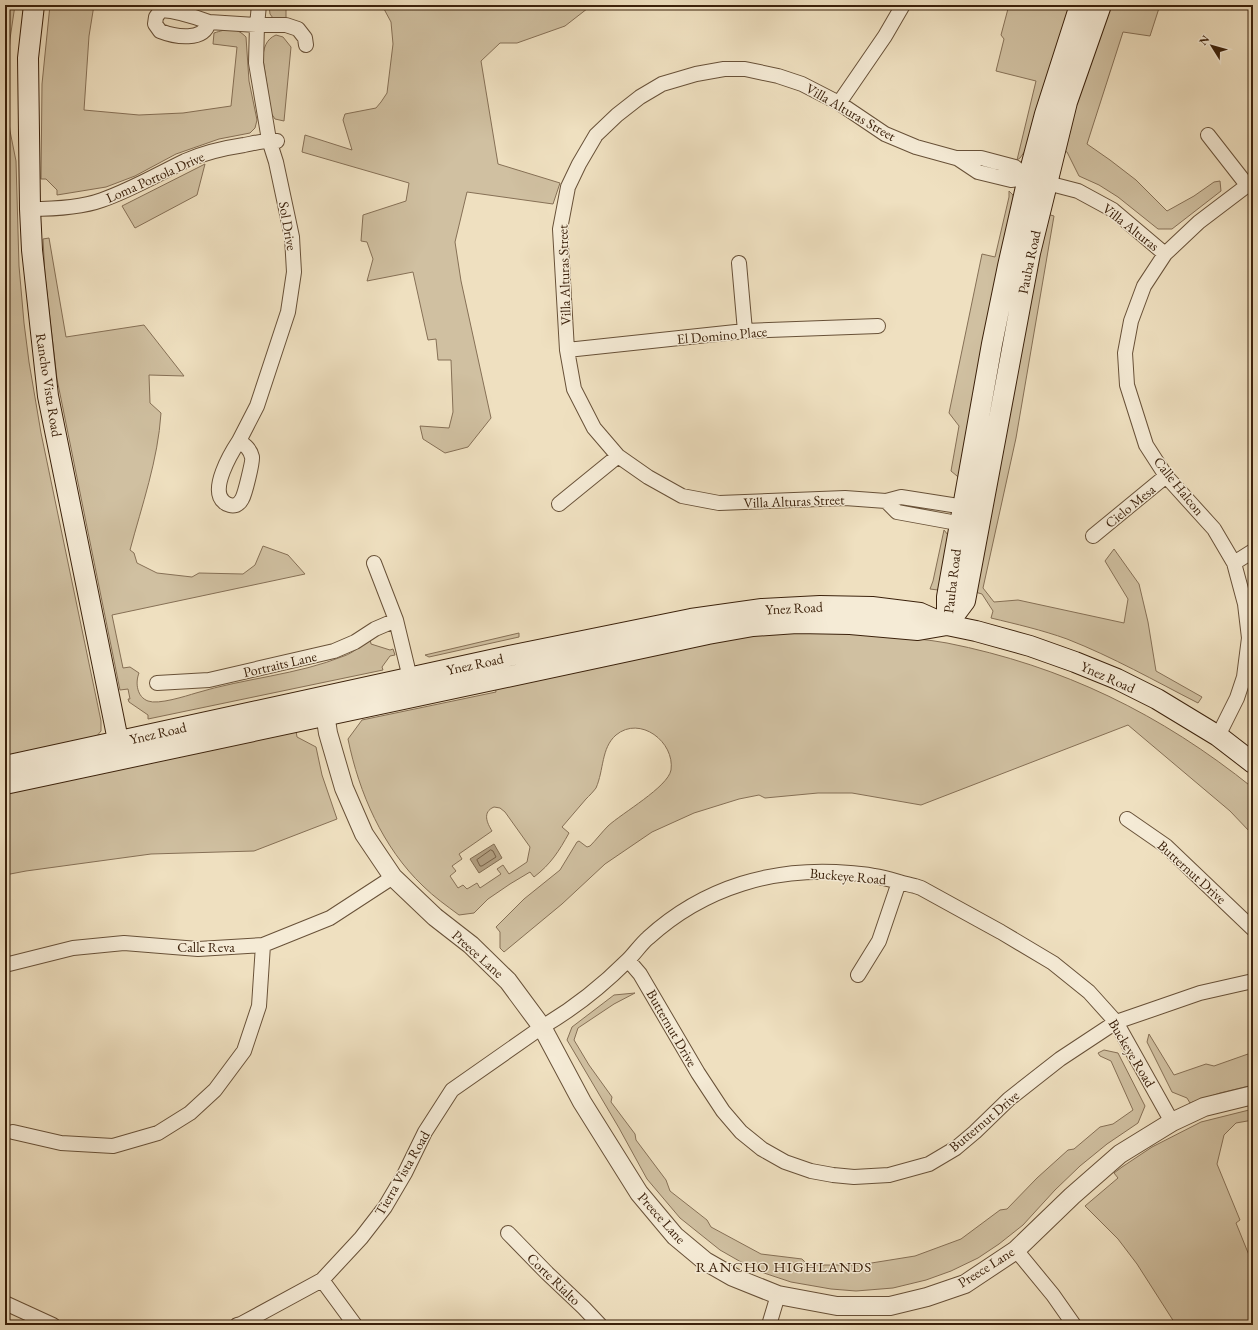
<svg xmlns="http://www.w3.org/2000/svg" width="1258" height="1330" font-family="'EB Garamond',serif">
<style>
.green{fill:#d0c0a1;stroke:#867056;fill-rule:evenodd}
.water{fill:#b29f82;stroke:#826d52}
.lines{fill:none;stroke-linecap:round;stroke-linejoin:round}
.shore{stroke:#766046;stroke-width:1}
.minor-casing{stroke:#685138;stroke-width:16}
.tertiary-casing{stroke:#685138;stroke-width:20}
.secondary-casing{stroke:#3b210b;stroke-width:22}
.minor{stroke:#f5ebd6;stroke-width:14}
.tertiary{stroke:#f5ebd6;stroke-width:18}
.secondary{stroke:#f5ebd6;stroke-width:20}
.labels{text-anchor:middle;stroke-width:3;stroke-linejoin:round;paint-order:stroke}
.street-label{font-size:14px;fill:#3b210b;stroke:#f5ebd6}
.neighbourhood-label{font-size:15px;letter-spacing:1px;fill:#3b210b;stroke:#f5ebd6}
</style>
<rect width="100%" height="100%" fill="#efe0c0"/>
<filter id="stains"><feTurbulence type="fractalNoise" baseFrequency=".005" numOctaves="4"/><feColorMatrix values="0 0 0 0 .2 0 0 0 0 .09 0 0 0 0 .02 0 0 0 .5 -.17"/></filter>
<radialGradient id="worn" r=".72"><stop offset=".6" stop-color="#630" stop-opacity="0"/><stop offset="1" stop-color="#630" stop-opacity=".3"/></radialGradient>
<path class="green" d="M 5,5 L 15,5 L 10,39 L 6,97 L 10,131 L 16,161 L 19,266 L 24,323 L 29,362 L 41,433 L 101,721 L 101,731 L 96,737 L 5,761 Z
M 50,5 L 94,5 L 89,36 L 84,110 L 139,115 L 183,113 L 231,106 L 237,47 L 213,44 L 214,33 C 227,29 235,26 246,37 L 249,81 L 257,120 L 255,128 L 250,133 L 219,139 L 176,154 L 135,176 L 106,187 L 57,195 L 57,190 L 46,179 L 41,179 L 42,84 Z
M 269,5 L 281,5 L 286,7 L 286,19 L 273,18 L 270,14 Z
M 378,5 L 592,5 L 565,26 L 517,43 L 500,43 L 481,61 L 498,164 L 560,183 L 553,204 L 467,192 L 455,242 L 461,281 L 491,418 L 468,447 L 445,453 L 423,439 L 420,426 L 449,428 L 453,412 L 451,360 L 438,360 L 436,339 L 428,340 L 413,272 L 367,281 L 373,259 L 367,242 L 361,241 L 363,215 L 406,201 L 409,183 L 302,152 L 305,135 L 352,150 L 343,120 L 345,114 L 376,108 L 381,102 L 387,93 L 393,44 L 391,22 L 384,9 Z
M 1009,5 L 1070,5 L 1025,151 L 1020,158 L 1017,160 L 1036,81 L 996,71 L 1004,39 L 1001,35 Z
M 1110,5 L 1160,5 L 1150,36 L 1123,32 L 1087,144 L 1110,160 L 1136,180 L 1167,211 L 1194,196 L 1214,182 L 1220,181 L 1221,191 L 1172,229 L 1158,229 L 1118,197 L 1099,185 L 1079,176 L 1067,152 L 1063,150 L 1078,95 Z
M 276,35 L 283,37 L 291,47 L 284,121 L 275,119 L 271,113 L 263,59 C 263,49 266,39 276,35 Z
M 205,164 L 197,195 L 135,228 L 122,206 Z
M 1009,191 L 1013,195 L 1014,203 L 963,481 L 951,471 L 959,426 L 949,413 L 982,254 L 995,257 L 1009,197 Z
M 1047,214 L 1054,216 L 1016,438 L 983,588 L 994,602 L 1018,600 L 1124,623 L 1128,599 L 1105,561 L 1114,549 L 1139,584 L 1148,622 L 1156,671 L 1202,697 L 1198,703 C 1155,681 1113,657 1067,639 C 1042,630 1016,624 991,618 L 993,611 L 982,594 L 975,592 Z
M 49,238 L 66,337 L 144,325 L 184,376 L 149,375 L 150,403 L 161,413 C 158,460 142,505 130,550 L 134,553 L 137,563 L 157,573 L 192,577 L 199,573 L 243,574 L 255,565 L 263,546 L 288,555 L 305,574 L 112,615 L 123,668 L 130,667 L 139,673 C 135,683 137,697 148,701 C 158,705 186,696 196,693 C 245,678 297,675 344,656 C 353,653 362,645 370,639 L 371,644 L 390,650 L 393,649 L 395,655 L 390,656 L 382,667 L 383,670 L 148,719 L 148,715 L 129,702 L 128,699 L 130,699 L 128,689 L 120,690 L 57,379 L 45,276 L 43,239 Z
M 944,530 L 948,535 L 942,575 L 938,590 L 930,589 L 933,581 Z
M 826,631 C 866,635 907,636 947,643 C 1063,666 1161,714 1253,788 L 1253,833 L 1250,832 L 1230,811 L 1128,725 L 921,805 L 852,793 L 818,793 L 765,798 L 759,795 L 739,799 L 694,813 L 652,832 L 605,864 L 562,904 L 504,952 L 500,948 L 500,932 L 496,927 L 524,899 L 560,870 L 577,842 L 579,841 L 587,847 L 590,846 C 596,840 602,832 608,826 C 622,813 668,787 671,770 C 675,742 640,715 616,735 C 601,748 604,770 596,788 C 593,792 589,796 586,799 C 578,808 570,818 562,827 L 569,833 C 559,851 551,864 534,877 L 530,872 L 510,884 L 488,899 L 474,913 L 459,915 C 447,906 434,897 423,886 C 383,848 359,793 348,739 L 362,720 L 496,692 L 495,686 L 741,637 L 783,633 ZM 494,807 L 500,808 L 505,812 L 530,847 L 527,862 L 509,874 L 503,865 L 497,869 L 501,874 L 480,888 L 477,883 L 467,889 L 463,885 L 458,888 L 450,876 L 456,871 L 452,866 L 462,859 L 459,854 L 492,831 C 487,823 482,812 494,807 Z
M 519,633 L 519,637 L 429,657 L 425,655 Z
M 296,731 L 297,737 L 316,747 L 322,775 L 337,819 L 254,851 L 151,854 L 26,871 L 5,875 L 5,792 Z
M 635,993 L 614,1004 L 578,1028 L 574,1040 L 589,1065 L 612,1097 L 611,1102 L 635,1134 L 636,1140 L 666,1180 L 670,1191 L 707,1220 L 711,1227 L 761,1254 L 802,1259 L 808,1265 L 859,1265 L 915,1256 L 961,1239 L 1000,1210 L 1007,1209 L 1037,1178 L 1068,1150 L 1074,1149 L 1100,1127 L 1113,1124 L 1133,1110 L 1111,1061 L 1100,1056 L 1098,1053 L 1104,1050 L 1118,1053 L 1145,1106 L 1138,1123 L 1107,1144 L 1080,1166 L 1055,1190 L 1023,1225 L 999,1244 L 978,1258 L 951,1271 L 926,1280 L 893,1288 L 856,1291 L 831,1289 L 791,1282 L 755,1270 L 720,1250 L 680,1218 L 647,1179 L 619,1128 L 567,1040 L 572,1027 L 614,995 Z
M 1149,1034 L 1174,1075 L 1206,1064 L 1214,1066 L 1248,1054 L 1253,1056 L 1253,1085 L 1220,1093 L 1190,1103 L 1187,1098 L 1172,1092 L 1147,1042 Z
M 1253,1109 L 1253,1120 L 1236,1123 L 1224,1135 L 1217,1164 L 1240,1220 L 1236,1223 L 1253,1265 L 1253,1325 L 1176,1325 L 1137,1264 L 1118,1239 L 1085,1206 L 1118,1178 L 1114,1173 L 1122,1167 L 1152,1147 L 1201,1122 Z"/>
<path class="water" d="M 494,844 L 502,858 L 479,873 L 470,859 Z"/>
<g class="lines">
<path class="shore" d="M 491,850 L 493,851 L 496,857 L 482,866 L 480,866 L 477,860 Z"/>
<defs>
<path id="minor" d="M 161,10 C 178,11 193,16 209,22 C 204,42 175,37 160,31 L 155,24 L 156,17 Z
M 209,22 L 257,25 L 286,25 L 298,29 L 305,38 L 306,45
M 839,103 L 885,36 L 903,5
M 1208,135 L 1247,185
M 957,158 L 978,172 L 1011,180 L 1028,178 L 1078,191 L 1113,210 L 1165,254
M 30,209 C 54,209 80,208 102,200 C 131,190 158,174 185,161 C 203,153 224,148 244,145 C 255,143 266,140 277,141
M 739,263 L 745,331
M 567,350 L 745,331 L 878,326
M 239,441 L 257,406 L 288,312 L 294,272 L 292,237 L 276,162 L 269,140 L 256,63 L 257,25 L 259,5
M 239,441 C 246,446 250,449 252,457 C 253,461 245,494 242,499 C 241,501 238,504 236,505 C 232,506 227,505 224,502 C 209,490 231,453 239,441 Z
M 886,501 L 897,512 L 968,525
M 559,504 L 618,456
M 971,508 L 901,497 L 886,501 L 845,498 L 719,503 L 682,496 L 648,477 L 618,456 L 594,428 L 574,389 L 567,350 L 560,229 L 568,187 L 579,164 L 596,135 L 617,115 L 640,97 L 662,84 L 696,74 L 724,69 L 745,69 L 778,76 L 802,84 L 839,103 L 885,134 L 916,147 L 956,158 L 981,158 L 1015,167 L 1028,178
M 1093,536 L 1166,476
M 374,563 L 396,620 L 410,678
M 1234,563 L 1253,551
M 157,683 L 209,680 L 334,651 L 355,642 L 375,629 L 396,620
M 1218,736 L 1237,698 L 1244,677 L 1249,638 L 1245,604 L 1234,563 L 1214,529 L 1166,476 L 1146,445 L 1127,385 L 1125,353 L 1131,321 L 1144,286 L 1165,254 L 1199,222 L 1253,181
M 1127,819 L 1166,846 L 1253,929
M 628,960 L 640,974 L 698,1073 L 723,1111 L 741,1132 L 762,1149 L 785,1162 L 811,1171 L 833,1175 L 854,1177 L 889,1175 L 929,1164 L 956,1148 L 975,1132 L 1009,1099 L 1060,1059 L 1116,1022 L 1200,993 L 1253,981
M 5,965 L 73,948 L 124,943 L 198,949 L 263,945 L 330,918 L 393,877
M 858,975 L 879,941 L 899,882
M 13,1132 L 61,1143 L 113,1146 L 158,1133 L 190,1113 L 215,1090 L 244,1051 L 259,1006 L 263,945
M 508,1233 L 547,1273 L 584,1308 L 600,1325
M 1016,1250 L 1053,1295 L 1074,1325
M 322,1280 L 355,1325
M 5,1303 L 53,1325
M 237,1325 L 241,1324 L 322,1280 L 361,1238 L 385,1207 L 405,1173 L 425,1132 L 452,1090 L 542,1027 C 573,1009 602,986 628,960 C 635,953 641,944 648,938 C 704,887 775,866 850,873 C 858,874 866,874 874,876 C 888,878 901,883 915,886 L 921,888 L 1001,932 L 1053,963 L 1089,992 L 1116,1022 L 1172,1122
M 769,1325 L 778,1295"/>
<path id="tertiary" d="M 323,701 L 328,733 L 344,788 L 364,834 L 393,877 L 435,917 L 471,945 L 508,981 L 542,1027 L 582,1102 L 639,1193 L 675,1236 L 705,1261 L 733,1277 L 778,1295 L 837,1306 L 890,1306 L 927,1297 L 965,1284 L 1016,1250 L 1072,1196 L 1120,1154 L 1172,1122 L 1204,1107 L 1253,1095"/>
<path id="secondary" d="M 34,5 L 28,58 L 30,209 L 32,250 L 48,396 L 121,755
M 947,625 L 965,601 L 1030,253 L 1067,102 L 1101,5
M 947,625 L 947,597 L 992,344 L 1008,266 L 1028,178 L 1045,114 L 1080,5
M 5,766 L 509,656 L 691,619 L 762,609 L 820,606 L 872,607 L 920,613 L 947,625 L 976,631 L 1030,646 L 1075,662 L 1117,679 L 1157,699 L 1218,736 L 1253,763
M 5,784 L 708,634 L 753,626 L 797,623 L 850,624 L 918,630 L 947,625"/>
</defs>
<use href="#minor" class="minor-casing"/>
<use href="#tertiary" class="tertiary-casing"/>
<use href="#secondary" class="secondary-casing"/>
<use href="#minor" class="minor"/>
<use href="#tertiary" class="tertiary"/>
<use href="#secondary" class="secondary"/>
</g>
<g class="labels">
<g class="street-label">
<text transform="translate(851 112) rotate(30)" y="5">Villa Alturas Street</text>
<text transform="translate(155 177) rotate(-24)" y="5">Loma Portola Drive</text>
<text transform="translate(288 226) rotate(80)" y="5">Sol Drive</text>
<text transform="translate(1131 227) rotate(38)" y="5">Villa Alturas</text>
<text transform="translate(1029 262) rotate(-78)" y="5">Pauba Road</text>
<text transform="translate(564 275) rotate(-92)" y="5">Villa Alturas Street</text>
<text transform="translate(722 335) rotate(-5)" y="5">El Domino Place</text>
<text transform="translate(49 385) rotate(81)" y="5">Rancho Vista Road</text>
<text transform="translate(1179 486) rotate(51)" y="5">Calle Halcon</text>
<text transform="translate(794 501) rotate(-2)" y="5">Villa Alturas Street</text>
<text transform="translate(1130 506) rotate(-39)" y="5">Cielo Mesa</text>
<text transform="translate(952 581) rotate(-83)" y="5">Pauba Road</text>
<text transform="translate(794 608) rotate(-3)" y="5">Ynez Road</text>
<text transform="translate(280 664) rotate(-13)" y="5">Portraits Lane</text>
<text transform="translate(475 664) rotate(-12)" y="5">Ynez Road</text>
<text transform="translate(1108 677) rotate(24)" y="5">Ynez Road</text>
<text transform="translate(158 733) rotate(-13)" y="5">Ynez Road</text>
<text transform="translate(1192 872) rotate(42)" y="5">Butternut Drive</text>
<text transform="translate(848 876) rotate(5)" y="5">Buckeye Road</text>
<text x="206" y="952">Calle Reva</text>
<text transform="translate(478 954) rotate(42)" y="5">Preece Lane</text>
<text transform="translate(672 1028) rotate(60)" y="5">Butternut Drive</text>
<text transform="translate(1132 1053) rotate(59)" y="5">Buckeye Road</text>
<text transform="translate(984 1121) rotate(-40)" y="5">Butternut Drive</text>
<text transform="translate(402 1173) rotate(-60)" y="5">Tierra Vista Road</text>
<text transform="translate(662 1218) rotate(48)" y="5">Preece Lane</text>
<text transform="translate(986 1267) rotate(-32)" y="5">Preece Lane</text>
<text transform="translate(554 1279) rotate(44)" y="5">Corte Rialto</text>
</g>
<g class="neighbourhood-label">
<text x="784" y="1272">RANCHO HIGHLANDS</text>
</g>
</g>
<rect width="1258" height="1330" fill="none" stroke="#efe0c0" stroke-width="20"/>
<rect x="6" y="6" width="1246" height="1318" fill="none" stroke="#3b210b" stroke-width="2"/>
<rect x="10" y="10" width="1238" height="1310" fill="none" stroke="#3b210b"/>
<g transform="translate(1212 46) rotate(307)" stroke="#f5ebd6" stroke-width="3" paint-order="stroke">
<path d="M0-3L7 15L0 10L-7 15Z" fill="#3b210b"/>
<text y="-6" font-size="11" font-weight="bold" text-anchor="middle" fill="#3b210b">N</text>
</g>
<rect width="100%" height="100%" filter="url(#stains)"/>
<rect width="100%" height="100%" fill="url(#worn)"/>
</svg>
